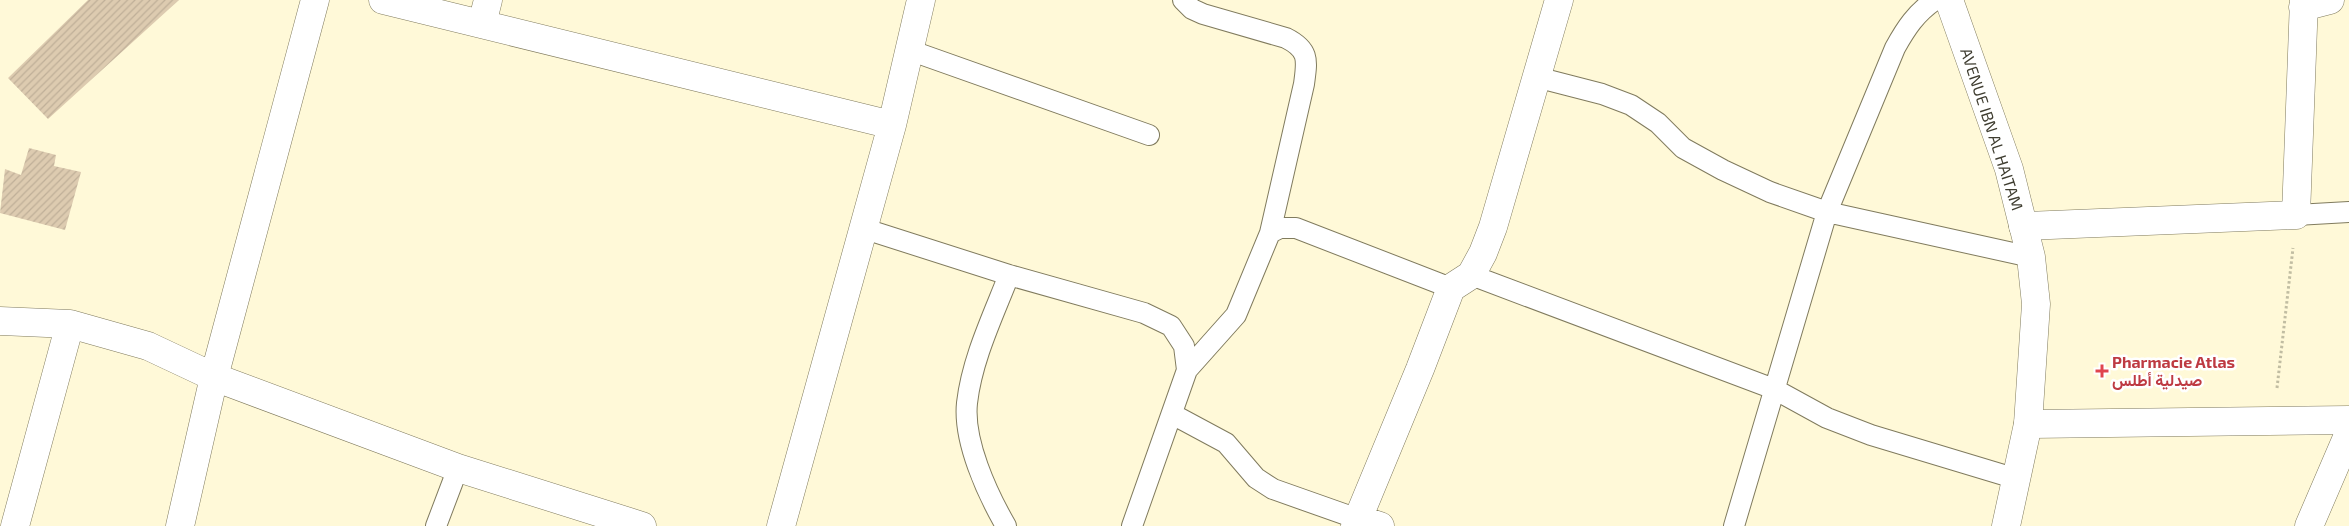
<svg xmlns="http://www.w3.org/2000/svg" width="2349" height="526" font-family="'Exo 2',Vazirmatn,sans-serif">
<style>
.building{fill:url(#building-hatch)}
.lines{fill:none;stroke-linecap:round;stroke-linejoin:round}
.service-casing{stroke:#807b5e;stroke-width:22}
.minor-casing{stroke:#807b5e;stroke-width:29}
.tertiary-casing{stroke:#807b5e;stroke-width:29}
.path{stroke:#c1bda2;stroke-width:3;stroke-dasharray:2.5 2.5;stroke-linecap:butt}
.service{stroke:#fff;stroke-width:20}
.minor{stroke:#fff;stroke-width:28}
.tertiary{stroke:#fff;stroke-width:28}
.health-dot{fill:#e0444e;stroke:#fff;stroke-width:2}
.labels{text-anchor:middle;stroke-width:5;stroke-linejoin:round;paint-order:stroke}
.street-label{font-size:16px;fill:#3f3d30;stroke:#fff}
.health-label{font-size:16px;font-weight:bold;fill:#be3a42;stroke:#fff;text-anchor:start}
</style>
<defs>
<pattern id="building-hatch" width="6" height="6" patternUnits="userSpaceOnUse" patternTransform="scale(1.25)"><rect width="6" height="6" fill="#ddcbb0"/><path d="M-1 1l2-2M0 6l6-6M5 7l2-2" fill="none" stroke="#bfaf98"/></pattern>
</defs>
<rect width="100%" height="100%" fill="#fff9d8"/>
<path class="building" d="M 88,0 L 179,0 L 48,119 L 8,78 Z
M 29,148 L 56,155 L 54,166 L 81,172 L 65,230 L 0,213 L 5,169 L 21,175 Z"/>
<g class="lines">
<defs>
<path id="service" d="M 1183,0 L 1192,9 L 1203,14 L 1286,38 C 1310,50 1307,61 1304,84 L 1270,233
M 909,50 L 1149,135
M 1536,77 L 1602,94 L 1631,105 L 1658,123 L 1683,148 L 1723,170 L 1770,192 L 1827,212 L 2031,257
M 2296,215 L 2349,212
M 862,228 L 1009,275 L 1144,313 L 1171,326 L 1184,346 L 1187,370 L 1132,526
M 1471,275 L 1774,389 L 1827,418 L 1871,435 L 2017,479
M 1187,370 L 1236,315 L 1270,233 L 1280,228 L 1296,228 L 1451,288
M 1172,414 L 1226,443 L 1256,478 L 1273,489 L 1358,519
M 436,526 L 458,468
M 1006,526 C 987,493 963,441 967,403 C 972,359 993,316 1009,275
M 1734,526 L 1827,212 L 1895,48 C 1906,28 1916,13 1935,0"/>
<path id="minor" d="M 383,0 L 892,125
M 2303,7 L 2330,0
M 482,24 L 488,0
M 2023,226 L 2296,215 L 2304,0
M 0,321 L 70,324 L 148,346 L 214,377 L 458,468 L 642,526
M 2028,424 L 2349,420
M 1358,519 L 1380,526
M 15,526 L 70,324
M 180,526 L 214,377 L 315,0
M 781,526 L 892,125 L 921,0
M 1355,526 L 1420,369 L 1451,288 L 1471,275 L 1483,253 L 1493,227 L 1559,0
M 2309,526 L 2349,433"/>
<path id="tertiary" d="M 1949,0 L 2009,169 L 2031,257 L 2036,304 L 2028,424 L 2006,526"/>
</defs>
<use href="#service" class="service-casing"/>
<use href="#minor" class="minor-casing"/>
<use href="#tertiary" class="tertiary-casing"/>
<path class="path" d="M 2277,388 L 2293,248"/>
<use href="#service" class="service"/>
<use href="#minor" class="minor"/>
<use href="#tertiary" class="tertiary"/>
</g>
<path class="health-dot" d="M2099.5 363.5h5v5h5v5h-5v5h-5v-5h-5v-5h5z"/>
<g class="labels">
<g class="street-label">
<text transform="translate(1992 129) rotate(72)" y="6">AVENUE IBN AL HAITAM</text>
</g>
<g class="health-label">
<text x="2112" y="368">Pharmacie Atlas<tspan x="2112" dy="18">صيدلية أطلس</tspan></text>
</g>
</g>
</svg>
